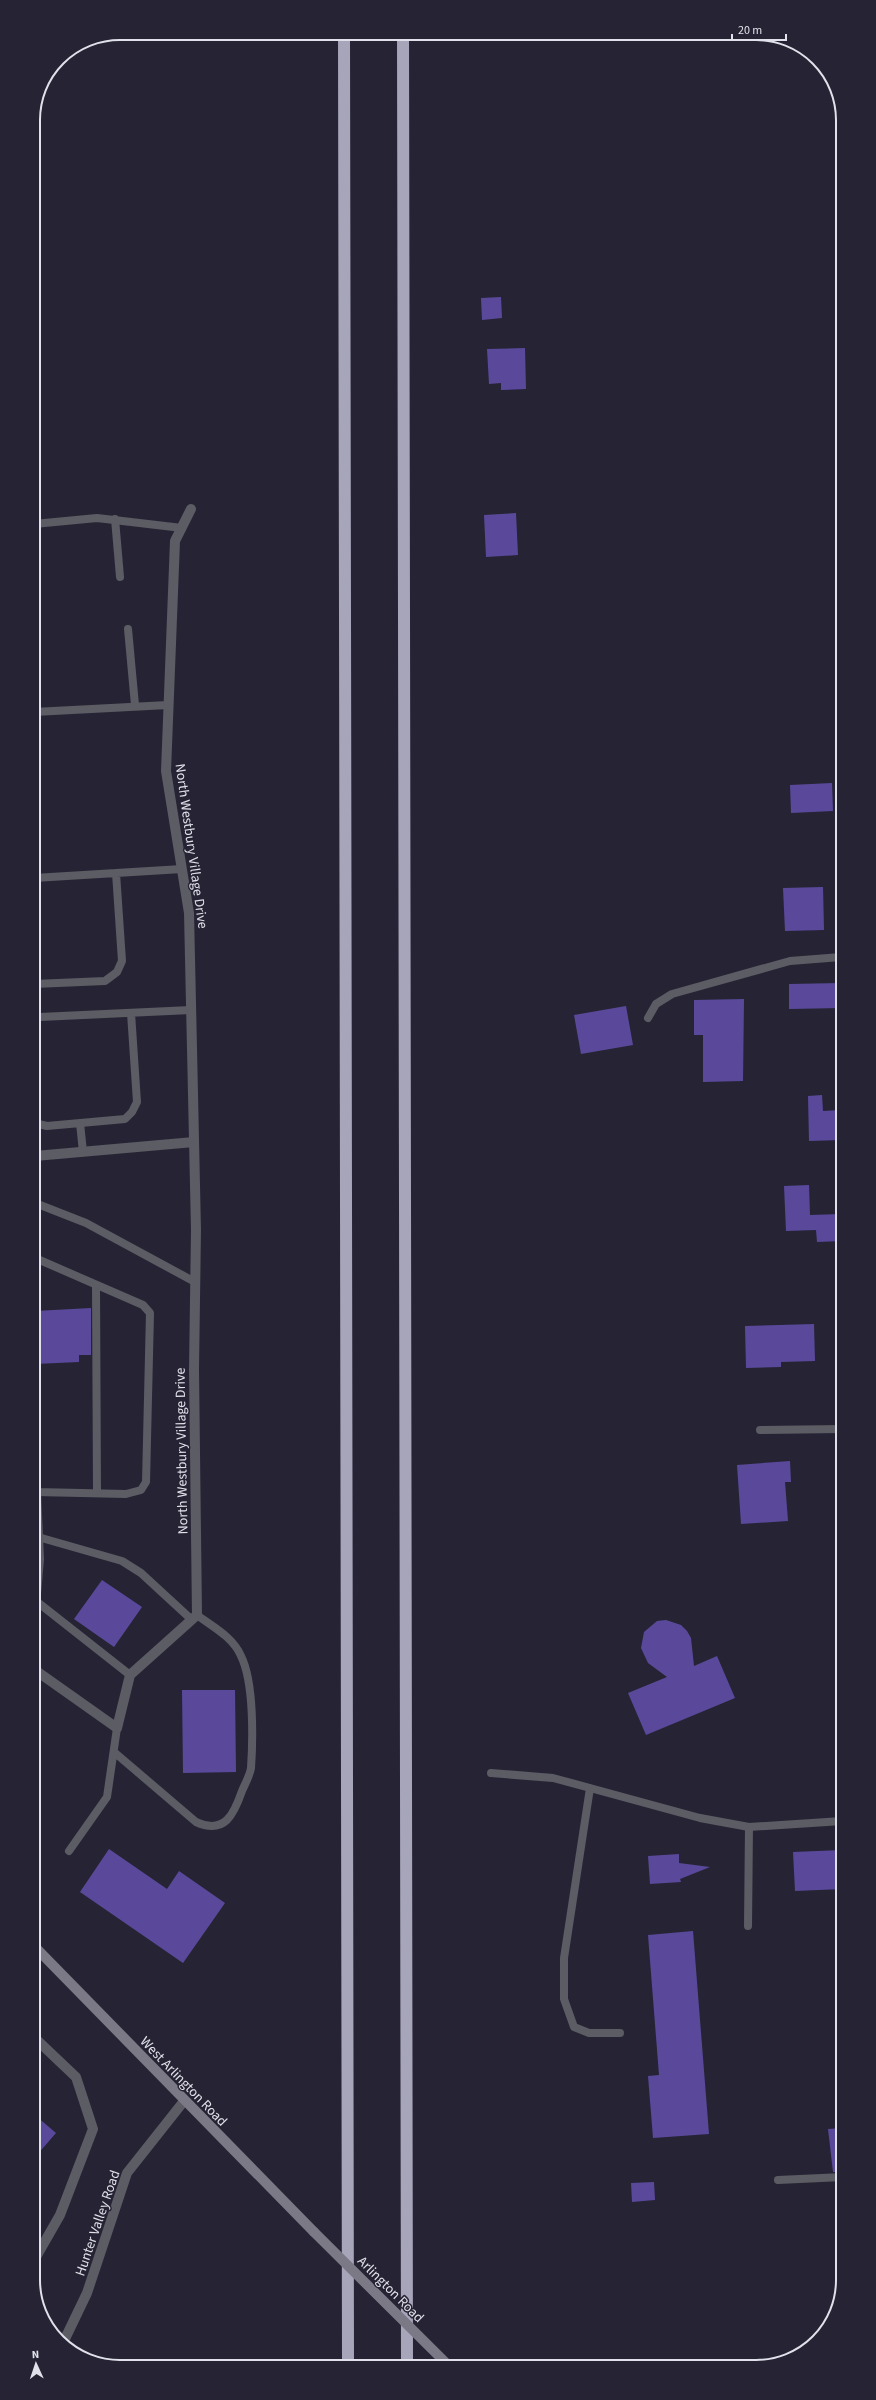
<svg xmlns="http://www.w3.org/2000/svg" width="876" height="2400" font-family="'Source Sans 3',sans-serif">
<style>
.building{fill:#5a499b}
.lines{fill:none;stroke-linecap:round;stroke-linejoin:round}
.lane{stroke:#5c5c64;stroke-width:8}
.street{stroke:#5c5c64;stroke-width:10}
.secondary{stroke:#7b7986;stroke-width:10}
.highway{stroke:#a7a5b9;stroke-width:12}
.secondary-bridge{stroke:#7b7986;stroke-width:10}
.labels{text-anchor:middle;stroke-width:3;stroke-linejoin:round;paint-order:stroke}
.street-label{font-size:14px;fill:#e1e1eb;stroke:#262434}
.rim{fill:none;stroke:#e1e1eb;stroke-width:2}
</style>
<rect width="100%" height="100%" fill="#262434"/>
<path class="building" d="M 501,297 L 502,318 L 482,320 L 481,298 Z
M 525,348 L 526,389 L 501,390 L 501,383 L 489,384 L 487,349 Z
M 516,513 L 518,555 L 486,557 L 484,515 Z
M 832,783 L 833,811 L 791,813 L 790,785 Z
M 823,887 L 824,930 L 785,931 L 783,888 Z
M 841,983 L 841,1008 L 789,1009 L 789,984 Z
M 744,999 L 743,1081 L 703,1082 L 703,1035 L 694,1035 L 694,1000 Z
M 626,1006 L 633,1045 L 581,1054 L 574,1015 Z
M 822,1095 L 823,1111 L 841,1110 L 841,1140 L 809,1141 L 808,1096 Z
M 809,1185 L 810,1215 L 842,1214 L 842,1241 L 817,1242 L 816,1230 L 786,1231 L 784,1186 Z
M 91,1308 L 91,1355 L 79,1355 L 79,1362 L 35,1364 L 35,1311 Z
M 814,1324 L 815,1361 L 781,1362 L 781,1367 L 746,1368 L 745,1326 Z
M 790,1461 L 791,1482 L 785,1482 L 788,1521 L 741,1524 L 737,1465 Z
M 102,1580 L 142,1607 L 114,1647 L 74,1619 Z
M 666,1620 L 681,1625 L 687,1631 L 691,1638 L 694,1666 L 717,1656 L 735,1698 L 646,1735 L 628,1693 L 667,1677 L 648,1663 L 641,1648 L 644,1632 L 657,1621 Z
M 182,1690 L 235,1690 L 236,1772 L 183,1773 Z
M 109,1849 L 167,1889 L 179,1871 L 225,1903 L 183,1963 L 80,1892 Z
M 842,1850 L 842,1889 L 795,1891 L 793,1852 Z
M 679,1854 L 679,1863 L 710,1867 L 680,1879 L 681,1882 L 650,1884 L 648,1856 Z
M 693,1931 L 709,2134 L 653,2138 L 648,2076 L 659,2075 L 648,1935 Z
M 36,2116 L 56,2133 L 36,2156 Z
M 843,2128 L 843,2172 L 833,2172 L 828,2129 Z
M 654,2182 L 655,2200 L 632,2202 L 631,2183 Z"/>
<g class="lines">
<path class="lane" d="M 115,519 L 120,577
M 34,524 L 97,518 L 182,528
M 128,629 L 135,705
M 34,712 L 168,705
M 34,878 L 182,869
M 34,984 L 105,981 L 117,972 L 122,961 L 116,873
M 648,1018 L 656,1004 L 672,994 L 790,961 L 841,957
M 34,1020 L 40,1017 L 191,1010
M 34,1123 L 47,1126 L 125,1119 L 132,1112 L 137,1102 L 131,1013
M 80,1123 L 83,1152
M 35,1203 L 86,1223 L 195,1282
M 35,1258 L 143,1305 L 150,1313 L 146,1482 L 141,1490 L 126,1494 L 36,1492 L 35,1485
M 96,1285 L 97,1493
M 760,1430 L 842,1429
M 38,1537 L 122,1561 L 141,1573 L 192,1620
M 36,1601 L 130,1675
M 114,1752 L 196,1822 C 225,1835 234,1814 242,1791 C 245,1784 250,1775 251,1768 C 253,1739 254,1682 241,1656 C 233,1637 213,1627 197,1615
M 491,1773 L 553,1778 L 590,1788
M 69,1851 L 107,1797 L 117,1728
M 748,1926 L 749,1827 L 842,1821
M 620,2033 L 589,2033 L 574,2027 L 564,1999 L 564,1958 L 590,1788 L 700,1818 L 749,1827
M 778,2180 L 843,2177"/>
<path class="street" d="M 35,1156 L 194,1142
M 35,1605 L 39,1559 L 36,1492
M 35,1670 L 117,1728 L 130,1675 L 197,1615 L 194,1370 L 196,1230 L 189,913 L 166,771 L 175,541 L 191,509
M 36,2039 L 76,2077 L 93,2129 L 60,2215 L 36,2257
M 63,2343 L 87,2293 L 127,2173 L 184,2101"/>
<path class="secondary" d="M 36,1948 L 314,2232"/>
<path class="highway" d="M 344,33 L 348,2366
M 403,33 L 407,2366"/>
<path class="secondary-bridge" d="M 314,2232 L 448,2365"/>
</g>
<g class="labels">
<g class="street-label">
<text transform="translate(192 846) rotate(82)" y="5">North Westbury Village Drive</text>
<text transform="translate(181 1451) rotate(-91)" y="5">North Westbury Village Drive</text>
<text transform="translate(184 2081) rotate(46)" y="5">West Arlington Road</text>
<text transform="translate(97 2223) rotate(-71)" y="5">Hunter Valley Road</text>
<text transform="translate(391 2289) rotate(45)" y="5">Arlington Road</text>
</g>
</g>
<path d="M0 0H876V2400H0ZM120 40H756A80 80 0 0 1 836 120V2280A80 80 0 0 1 756 2360H120A80 80 0 0 1 40 2280V120A80 80 0 0 1 120 40Z" fill="#262434" fill-rule="evenodd"/>
<path class="rim" d="M120 40H756A80 80 0 0 1 836 120V2280A80 80 0 0 1 756 2360H120A80 80 0 0 1 40 2280V120A80 80 0 0 1 120 40Z"/>
<g transform="translate(36 2364) rotate(357)" stroke="#262434" stroke-width="3" paint-order="stroke">
<path d="M0-3L7 15L0 10L-7 15Z" fill="#e1e1eb"/>
<text y="-6" font-size="11" font-weight="bold" text-anchor="middle" fill="#e1e1eb">N</text>
</g>
<path d="M732 34v6h54v-6" fill="none" stroke="#e1e1eb" stroke-width="2"/>
<text x="738" y="34" font-size="12" fill="#e1e1eb" stroke="#262434" stroke-width="3" paint-order="stroke">20 m</text>
</svg>
